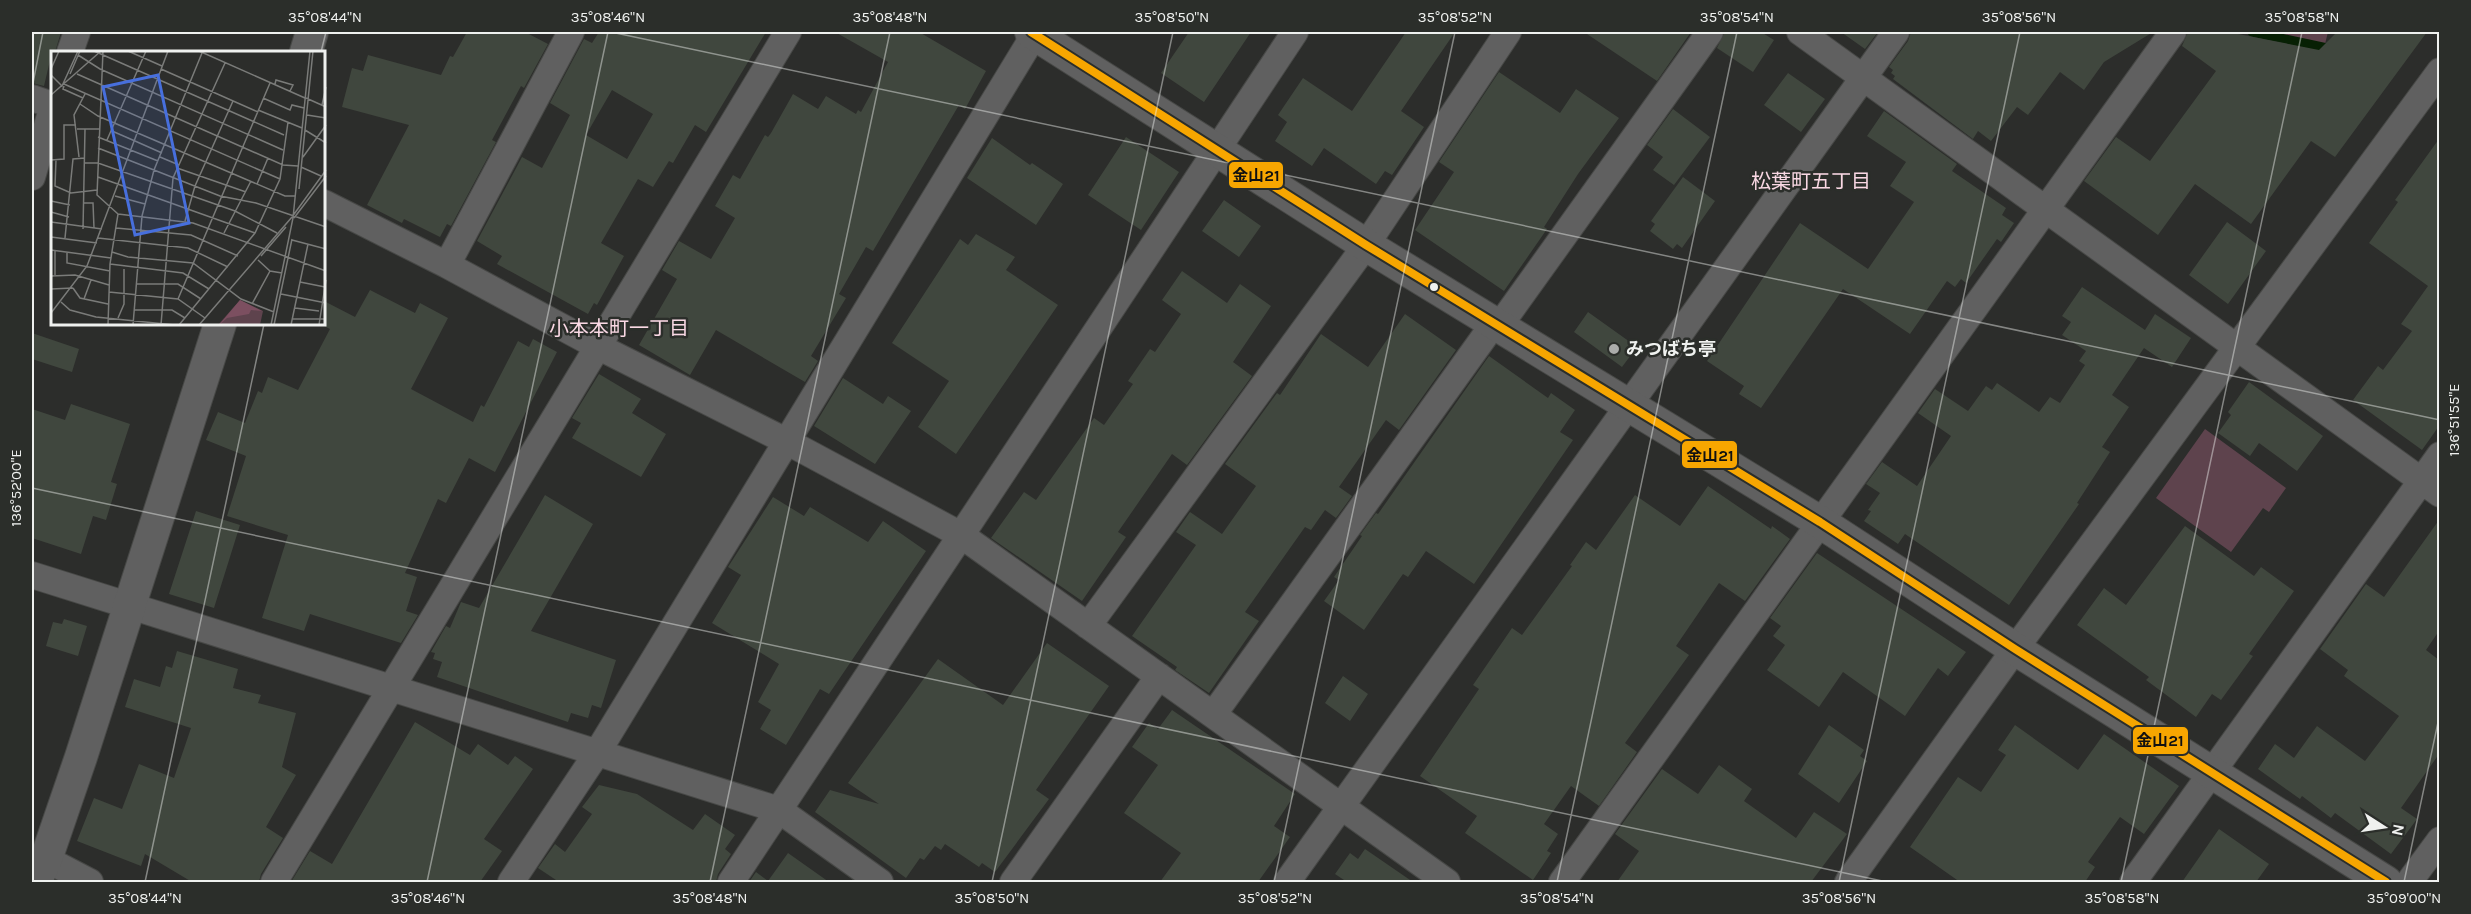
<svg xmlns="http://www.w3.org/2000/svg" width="2471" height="914" font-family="Karla,'Noto Sans JP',sans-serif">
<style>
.green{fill:#5e434d}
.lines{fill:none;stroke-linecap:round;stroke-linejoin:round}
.stream{stroke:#072004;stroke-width:9}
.building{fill:#40473e;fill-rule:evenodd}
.minor-casing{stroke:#474846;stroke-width:28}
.tertiary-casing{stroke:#474846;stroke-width:34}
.minor{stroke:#606060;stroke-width:26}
.tertiary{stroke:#606060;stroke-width:32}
.bus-1-casing{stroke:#2b2e2a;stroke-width:12}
.bus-1{stroke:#f7a600;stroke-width:8}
.ticks{fill:none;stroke:#eff1ef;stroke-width:1.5;stroke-opacity:0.45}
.bus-dot{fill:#eff1ef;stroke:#2b2e2a;stroke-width:2}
.poi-dot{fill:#abacaa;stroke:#2b2e2a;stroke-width:2}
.labels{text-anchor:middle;stroke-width:5;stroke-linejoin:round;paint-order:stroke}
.poi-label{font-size:18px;font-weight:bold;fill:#eff1ef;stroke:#2b2e2a;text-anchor:start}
.neighbourhood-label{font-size:20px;fill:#fad8e4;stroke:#2b2e2a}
.inset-road{fill:none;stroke:#7a7b79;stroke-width:1.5}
.view{fill:#476fdd;fill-opacity:0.15;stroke:#476fdd;stroke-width:3}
.inset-edge{fill:none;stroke:#eff1ef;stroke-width:3}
.line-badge{stroke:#2b2e2a;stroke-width:2}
.pale-badge-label{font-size:16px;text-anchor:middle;font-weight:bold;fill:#111}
.neatline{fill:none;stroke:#eff1ef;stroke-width:2}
.ticks-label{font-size:15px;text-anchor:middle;fill:#eff1ef}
</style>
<rect width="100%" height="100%" fill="#2c2d2b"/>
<path class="green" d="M 2252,32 L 2328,32 L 2324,48 Z
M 2205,429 L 2286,488 L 2269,512 L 2263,508 L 2231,552 L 2156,498 Z"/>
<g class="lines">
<path class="stream" d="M 2252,32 L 2332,49"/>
</g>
<path class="building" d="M 32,32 L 61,32 L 55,52 L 52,52 L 44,86 L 32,83 Z
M 467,32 L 525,32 L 548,44 L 524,88 L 521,86 L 492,140 L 496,142 L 451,226 L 447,224 L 440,237 L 404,219 L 402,223 L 367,205 L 409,125 L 342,107 L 352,68 L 363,71 L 368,55 L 441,75 L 450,56 L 453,57 Z
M 599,32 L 766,32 L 706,132 L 695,125 L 673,163 L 669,161 L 653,187 L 638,179 L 601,243 L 624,256 L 597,305 L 594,303 L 588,314 L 497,264 L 502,256 L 477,241 L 522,157 L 542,168 L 570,115 L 550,103 L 584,39 L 592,43 ZM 612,90 L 653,114 L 627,159 L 586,135 Z
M 835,32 L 919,32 L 986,71 L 965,109 L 959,105 L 873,251 L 866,247 L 839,294 L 846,298 L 811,356 L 818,361 L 805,382 L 716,330 L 690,375 L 639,345 L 677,279 L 662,270 L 679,241 L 711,259 L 735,218 L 715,206 L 733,175 L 740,179 L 765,135 L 768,137 L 771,133 L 793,94 L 818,109 L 826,96 L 856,114 L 858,110 L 861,112 L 888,62 Z
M 1189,32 L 1251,32 L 1204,102 L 1161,73 Z
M 1406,32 L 1455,32 L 1401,111 L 1424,127 L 1392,175 L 1385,171 L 1376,184 L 1324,148 L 1312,166 L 1275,141 L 1287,122 L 1278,115 L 1303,78 L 1352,111 Z
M 1584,32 L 1691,32 L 1657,81 Z
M 1725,32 L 1761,32 L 1774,40 L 1753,72 L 1717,48 Z
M 1841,32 L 1878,32 L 1865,49 Z
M 1911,32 L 2153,32 L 2104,62 L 2084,90 L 2060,72 L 2028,115 L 2017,107 L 1991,141 L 1978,131 L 1973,139 L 1893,79 L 1895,76 L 1891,73 L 1893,70 L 1889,67 L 1908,41 Z
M 2188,32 L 2228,32 L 2319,50 L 2337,32 L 2427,32 L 2335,157 L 2311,141 L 2251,224 L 2195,184 L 2158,235 L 2084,181 L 2116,137 L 2150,161 L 2216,71 L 2182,46 Z
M 1499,72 L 1560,113 L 1576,89 L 1619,118 L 1578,174 L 1544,227 L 1547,229 L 1504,291 L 1415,230 L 1454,172 L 1439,162 Z
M 1788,73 L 1825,99 L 1801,132 L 1764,105 Z
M 1673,109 L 1710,137 L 1674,185 L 1653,170 L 1663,157 L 1647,145 Z
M 1884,111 L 1957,164 L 1952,171 L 2006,208 L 2002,215 L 2014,223 L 2001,242 L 1997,239 L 1966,283 L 1961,279 L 1955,287 L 1947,281 L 1910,334 L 1843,289 L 1761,408 L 1739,394 L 1744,386 L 1707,361 L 1800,223 L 1868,269 L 1914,202 L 1890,186 L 1906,162 L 1867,136 Z
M 1126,137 L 1179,172 L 1141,230 L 1088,195 Z
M 992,138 L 1030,165 L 1032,163 L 1063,184 L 1036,225 L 967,178 Z
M 2439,139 L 2439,426 L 2422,450 L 2353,400 L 2378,366 L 2383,370 L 2412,331 L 2401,324 L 2428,286 L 2369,243 L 2398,202 L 2395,200 Z
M 1683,177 L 1715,201 L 1682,248 L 1677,244 L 1673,249 L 1650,231 L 1655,224 L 1651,221 Z
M 1224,200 L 1261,226 L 1239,257 L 1202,231 Z
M 2227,222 L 2266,251 L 2228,304 L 2189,275 Z
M 976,234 L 1015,257 L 1006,270 L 1058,305 L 956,454 L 918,427 L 949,381 L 892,343 L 960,239 L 968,245 Z
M 1182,271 L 1227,303 L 1240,284 L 1271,306 L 1233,362 L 1252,376 L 1187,465 L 1172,454 L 1118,532 L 1126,537 L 1082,601 L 991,538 L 1024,492 L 1036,500 L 1094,418 L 1104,425 L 1133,384 L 1128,381 L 1150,349 L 1155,352 L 1181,314 L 1162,300 Z
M 2082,287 L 2145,330 L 2155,314 L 2191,338 L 2172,367 L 2144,348 L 2112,395 L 2129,407 L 2102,447 L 2110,452 L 2077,503 L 2079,504 L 2009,605 L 1905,534 L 1898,544 L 1864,521 L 1871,511 L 1868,510 L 1880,493 L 1866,484 L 1882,462 L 1917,486 L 1951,436 L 1918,413 L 1935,389 L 1968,411 L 1986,386 L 1992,390 L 1997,383 L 2039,412 L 2050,397 L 2060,403 L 2085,365 L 2079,361 L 2086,351 L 2062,335 L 2071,322 L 2062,316 Z
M 370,290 L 415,313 L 420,303 L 448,318 L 411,389 L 473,422 L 481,405 L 484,407 L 518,341 L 529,347 L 533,339 L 557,352 L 495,472 L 469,458 L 446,503 L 438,499 L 405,573 L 417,577 L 406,611 L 418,615 L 401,643 L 310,614 L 304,631 L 262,618 L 288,535 L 227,516 L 246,456 L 206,440 L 218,412 L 245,423 L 258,391 L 262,393 L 268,377 L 298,390 L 330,329 L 324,326 L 324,301 L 355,317 Z
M 1588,312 L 1637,347 L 1622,367 L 1574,332 Z
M 1405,314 L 1456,350 L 1399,430 L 1386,420 L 1339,487 L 1352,496 L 1336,518 L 1325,510 L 1311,530 L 1305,527 L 1245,612 L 1259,621 L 1209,693 L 1175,670 L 1177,667 L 1132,636 L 1196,545 L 1176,532 L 1190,512 L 1222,534 L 1256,486 L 1225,464 L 1277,393 L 1280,395 L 1321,334 L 1368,367 Z
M 32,333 L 79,349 L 72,372 L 32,359 Z
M 1489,356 L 1548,398 L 1551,393 L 1575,410 L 1560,432 L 1573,440 L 1474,584 L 1426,551 L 1408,577 L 1403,574 L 1364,630 L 1324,601 L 1339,580 L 1334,577 L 1362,536 L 1360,535 L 1376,513 L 1378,514 Z
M 599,374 L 641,399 L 632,413 L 666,434 L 641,477 L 572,438 L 581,423 L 572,418 Z
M 843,378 L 883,404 L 888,396 L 911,411 L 875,464 L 814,426 Z
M 2249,382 L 2323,436 L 2297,471 L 2259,443 L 2250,456 L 2218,433 L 2231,415 L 2228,412 Z
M 71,404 L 130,424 L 111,482 L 117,484 L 106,520 L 93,516 L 81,554 L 32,538 L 32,409 L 65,420 Z
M 1708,486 L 1771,529 L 1772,526 L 1790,539 L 1745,601 L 1719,583 L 1676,646 L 1689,655 L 1625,743 L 1637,752 L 1599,806 L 1571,786 L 1544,824 L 1558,834 L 1547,851 L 1551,853 L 1533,880 L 1465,833 L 1477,816 L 1420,776 L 1479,689 L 1473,685 L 1512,628 L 1522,635 L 1572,566 L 1570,565 L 1586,542 L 1596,550 L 1635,495 L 1680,526 Z
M 545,495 L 593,524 L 531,631 L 616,660 L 601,708 L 592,705 L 588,718 L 571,713 L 568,722 L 437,677 L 442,662 L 433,659 L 435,653 L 431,652 L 446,626 L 450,628 L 461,602 L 479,608 Z
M 773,497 L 804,516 L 810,507 L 868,542 L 883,521 L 926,551 L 829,694 L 820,689 L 786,745 L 760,729 L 771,710 L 758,702 L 779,664 L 712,623 L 741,575 L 728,567 Z
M 196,511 L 240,525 L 214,608 L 169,594 Z
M 2439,520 L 2439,631 L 2426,650 L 2439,660 L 2439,754 L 2401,808 L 2417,819 L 2391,854 L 2335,813 L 2331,818 L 2302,796 L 2300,799 L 2258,769 L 2275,744 L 2294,758 L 2317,726 L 2365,761 L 2399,716 L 2344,676 L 2348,670 L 2320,649 L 2366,584 L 2384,597 Z
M 2185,526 L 2254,576 L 2261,567 L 2294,591 L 2249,654 L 2253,656 L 2221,700 L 2212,694 L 2196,717 L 2146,680 L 2149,677 L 2077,625 L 2104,588 L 2126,605 Z
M 1817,553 L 1966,652 L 1948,676 L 1938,668 L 1905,716 L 1843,672 L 1819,707 L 1767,670 L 1785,645 L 1773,636 L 1781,626 L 1770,618 Z
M 64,619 L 87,626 L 78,656 L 46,646 L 53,622 L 62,624 Z
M 1047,643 L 1109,686 L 1036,790 L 1049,799 L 995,872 L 982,863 L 979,867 L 945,844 L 941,850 L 935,846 L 924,860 L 920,858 L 906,878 L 815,812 L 830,790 L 879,804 L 848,783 L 938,659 L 1003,705 Z
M 177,651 L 238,669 L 233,688 L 261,695 L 258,703 L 296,713 L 282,767 L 296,775 L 266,827 L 283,838 L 261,874 L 259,882 L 192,882 L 145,854 L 141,866 L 77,841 L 94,798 L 122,809 L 139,764 L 174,778 L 191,728 L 125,707 L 134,679 L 160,687 L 166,666 L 172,668 Z
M 1343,676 L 1368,694 L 1350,721 L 1325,703 Z
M 1172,710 L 1295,794 L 1274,826 L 1290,837 L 1258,882 L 1160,882 L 1181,853 L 1124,813 L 1158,765 L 1132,747 L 1149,723 L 1158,729 Z
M 415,722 L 470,755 L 478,744 L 508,765 L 515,756 L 533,769 L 484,839 L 502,851 L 480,882 L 291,882 L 310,851 L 332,864 Z
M 1829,725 L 1864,750 L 1860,756 L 1867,761 L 1839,803 L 1798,774 Z
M 2015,725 L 2078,770 L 2104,734 L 2179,786 L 2144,834 L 2120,817 L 2088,862 L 2095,867 L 2085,882 L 1960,882 L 1910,847 L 1958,777 L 1981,792 L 2006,755 L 1998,750 Z
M 1719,765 L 1752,789 L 1744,801 L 1796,838 L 1814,812 L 1847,834 L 1811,882 L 1617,882 L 1639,851 L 1615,834 L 1662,769 L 1698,794 Z
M 599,785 L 637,794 L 693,830 L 705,814 L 735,835 L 725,849 L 731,854 L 718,874 L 716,882 L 559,882 L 538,868 L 555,844 L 565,852 L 592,814 L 582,807 Z
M 2219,829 L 2269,864 L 2256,882 L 2182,882 Z
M 1365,849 L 1413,882 L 1342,882 L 1344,880 L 1335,874 L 1350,853 L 1358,859 Z
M 788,853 L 829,882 L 749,882 L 756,872 L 768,881 Z"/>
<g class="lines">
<defs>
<path id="minor" d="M 1800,32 L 2440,494
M 70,52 L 77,32
M 32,98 L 52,105
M 32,177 L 52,109
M 324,203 L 447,265 L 599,347 L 786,441 L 961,535 L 1447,882
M 447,265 L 571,32
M 1500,325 L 1710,32
M 32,575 L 779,810 L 880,882
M 1088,626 L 1366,245 L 1508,32
M 1213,715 L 1495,322
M 46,859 L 90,882
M 274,882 L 788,32
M 511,882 L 597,753 L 1036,32
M 731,882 L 1295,32
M 1013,882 L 1159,676
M 1287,882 L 1896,32
M 1562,882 L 2173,32
M 1848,882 L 2015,649 L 2440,71
M 2133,882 L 2440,455
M 2409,882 L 2440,840"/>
<path id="tertiary" d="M 1031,32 L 1366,245 L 1820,522 L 2015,649 L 2386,882
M 306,52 L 312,32
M 35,882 L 46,859 L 81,757 L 220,324"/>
</defs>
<use href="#minor" class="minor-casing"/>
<use href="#tertiary" class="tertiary-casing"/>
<use href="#minor" class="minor"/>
<use href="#tertiary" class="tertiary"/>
<defs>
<path id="bus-1" d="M 1031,32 L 1366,245 L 1820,522 L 2015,649 L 2386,882"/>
</defs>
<use href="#bus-1" class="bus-1-casing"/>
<use href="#bus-1" class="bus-1"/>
</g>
<path class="ticks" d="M 611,32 L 2440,420M 321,52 L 326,32M 32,88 L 43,32M 32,488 L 1887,882M 145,882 L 264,324M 427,882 L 608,32M 710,882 L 890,32M 992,882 L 1173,32M 1274,882 L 1455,32M 1557,882 L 1737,32M 1839,882 L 2020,32M 2121,882 L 2302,32M 2404,882 L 2440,713"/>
<circle class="bus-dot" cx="1434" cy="287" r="5"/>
<circle class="poi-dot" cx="1614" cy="349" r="6"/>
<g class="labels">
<g class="poi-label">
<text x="1626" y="355">みつばち亭</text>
</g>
<g class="neighbourhood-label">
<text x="1811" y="188">松葉町五丁目</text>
<text x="619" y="335">小本本町一丁目</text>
</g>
</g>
<g transform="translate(51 51)">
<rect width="274" height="274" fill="#2c2d2b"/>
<path d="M 189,249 L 212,260 L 209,274 L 167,274 Z" fill="#5e434d"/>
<path d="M 189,249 L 211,260 L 200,259 L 198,263 L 176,267 L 168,274 Z" fill="#7c4f60"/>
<path class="inset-road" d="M 43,0 L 233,84M 52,0 L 46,144 L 67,163 L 59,213 L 57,274M 77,0 L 111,15M 148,0 L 254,47M 27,4 L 49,18 L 232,99M 0,18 L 8,0M 110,18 L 207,61M 19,23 L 29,0M 26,23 L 232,114 L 247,115M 0,24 L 11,35 L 27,0M 13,33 L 229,128M 224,33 L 225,29 L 242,34 L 239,40M 13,35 L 12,38 L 32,47M 0,44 L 50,0M 212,47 L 239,59 L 241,54 L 253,57M 255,47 L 275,56M 29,53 L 47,65 L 234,145 L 244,145M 271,54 L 275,36M 207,59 L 251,77M 256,64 L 275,67M 26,78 L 48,78M 254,79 L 275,92M 61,80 L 84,90M 47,86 L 107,110M 56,89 L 95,0M 84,90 L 111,102M 47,97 L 169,145 L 205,152 L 275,176M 28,106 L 23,64 L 34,43M 109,106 L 128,114M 252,106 L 275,74M 0,109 L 13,108 L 13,74 L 25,74M 5,109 L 4,135 L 20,142 L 46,139M 34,112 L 47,112 L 184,160 L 226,182M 250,116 L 270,125M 126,117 L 195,141M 47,126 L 204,182M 206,133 L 217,107M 248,138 L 262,0M 64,145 L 94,153M 0,150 L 19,154M 33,152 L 42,152 L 43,177M 0,161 L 18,166M 67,163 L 142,172 L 275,220M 243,167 L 275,125M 134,170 L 144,135 L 182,50M 0,171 L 51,178M 65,177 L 140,184 L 187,205M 32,178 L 34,78M 173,182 L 200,130M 0,186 L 46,192M 14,187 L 22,108 L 34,107M 47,187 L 137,197 L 177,216M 241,189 L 275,198M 0,199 L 60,207M 16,201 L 16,212 L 59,220M 61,201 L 77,206 L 142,212 L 190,248 L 223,261M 210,205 L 235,176M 207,209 L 219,220 L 231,222M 59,213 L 132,222 L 158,238M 4,224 L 4,199M 0,225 L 24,224 L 58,234M 249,231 L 274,236M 85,233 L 127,233 L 150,248M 22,237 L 29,247 L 57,253M 0,238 L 22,237M 58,241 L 127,248 L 154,267M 230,243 L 275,252M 33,248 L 40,229M 127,248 L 219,32M 10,251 L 19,259 L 45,266 L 124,274M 201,253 L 219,220M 244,257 L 268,260M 83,259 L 121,259 L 134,267M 0,262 L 36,215 L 117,0M 67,267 L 73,253 L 73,218M 241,268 L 275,268M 82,274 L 91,165 L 103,119 L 151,2M 110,274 L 122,127 L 174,12M 128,274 L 204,182 L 229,128 L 237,71M 148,274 L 241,166 L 275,119M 220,274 L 242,167 L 259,0M 223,274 L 241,188M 240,274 L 257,193M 268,274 L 275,229"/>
<path class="view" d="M 107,24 L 138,172 L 84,184 L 52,36 Z"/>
<rect width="274" height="274" class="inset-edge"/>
</g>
<g class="line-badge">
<rect x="1228" y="161" width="56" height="28" rx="6" fill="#f7a600"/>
<rect x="1681" y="440" width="57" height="29" rx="6" fill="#f7a600"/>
<rect x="2132" y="726" width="57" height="29" rx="6" fill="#f7a600"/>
</g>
<g class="pale-badge-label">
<text x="1256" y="181">金山21</text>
<text x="1710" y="461">金山21</text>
<text x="2160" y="746">金山21</text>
</g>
<rect width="2471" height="914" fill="none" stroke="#2b2e2a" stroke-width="66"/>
<g transform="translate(2384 827) rotate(102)" stroke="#2b2e2a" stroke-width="4.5" paint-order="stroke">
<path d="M0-4.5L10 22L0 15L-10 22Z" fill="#eff1ef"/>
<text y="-9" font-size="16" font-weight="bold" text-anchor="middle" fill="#eff1ef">N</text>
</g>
<rect x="33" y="33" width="2405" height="848" class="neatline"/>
<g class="ticks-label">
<text x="325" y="22">35°08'44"N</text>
<text x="608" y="22">35°08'46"N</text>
<text x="890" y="22">35°08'48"N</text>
<text x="1172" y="22">35°08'50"N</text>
<text x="1455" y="22">35°08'52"N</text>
<text x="1737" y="22">35°08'54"N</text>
<text x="2019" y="22">35°08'56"N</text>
<text x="2302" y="22">35°08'58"N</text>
<text transform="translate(2454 420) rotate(-90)" y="5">136°51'55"E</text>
<text transform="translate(16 488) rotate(-90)" y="5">136°52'00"E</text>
<text x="145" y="903">35°08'44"N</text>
<text x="428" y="903">35°08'46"N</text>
<text x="710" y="903">35°08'48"N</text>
<text x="992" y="903">35°08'50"N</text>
<text x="1275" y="903">35°08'52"N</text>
<text x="1557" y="903">35°08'54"N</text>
<text x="1839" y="903">35°08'56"N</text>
<text x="2122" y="903">35°08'58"N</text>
<text x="2404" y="903">35°09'00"N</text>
</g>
</svg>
